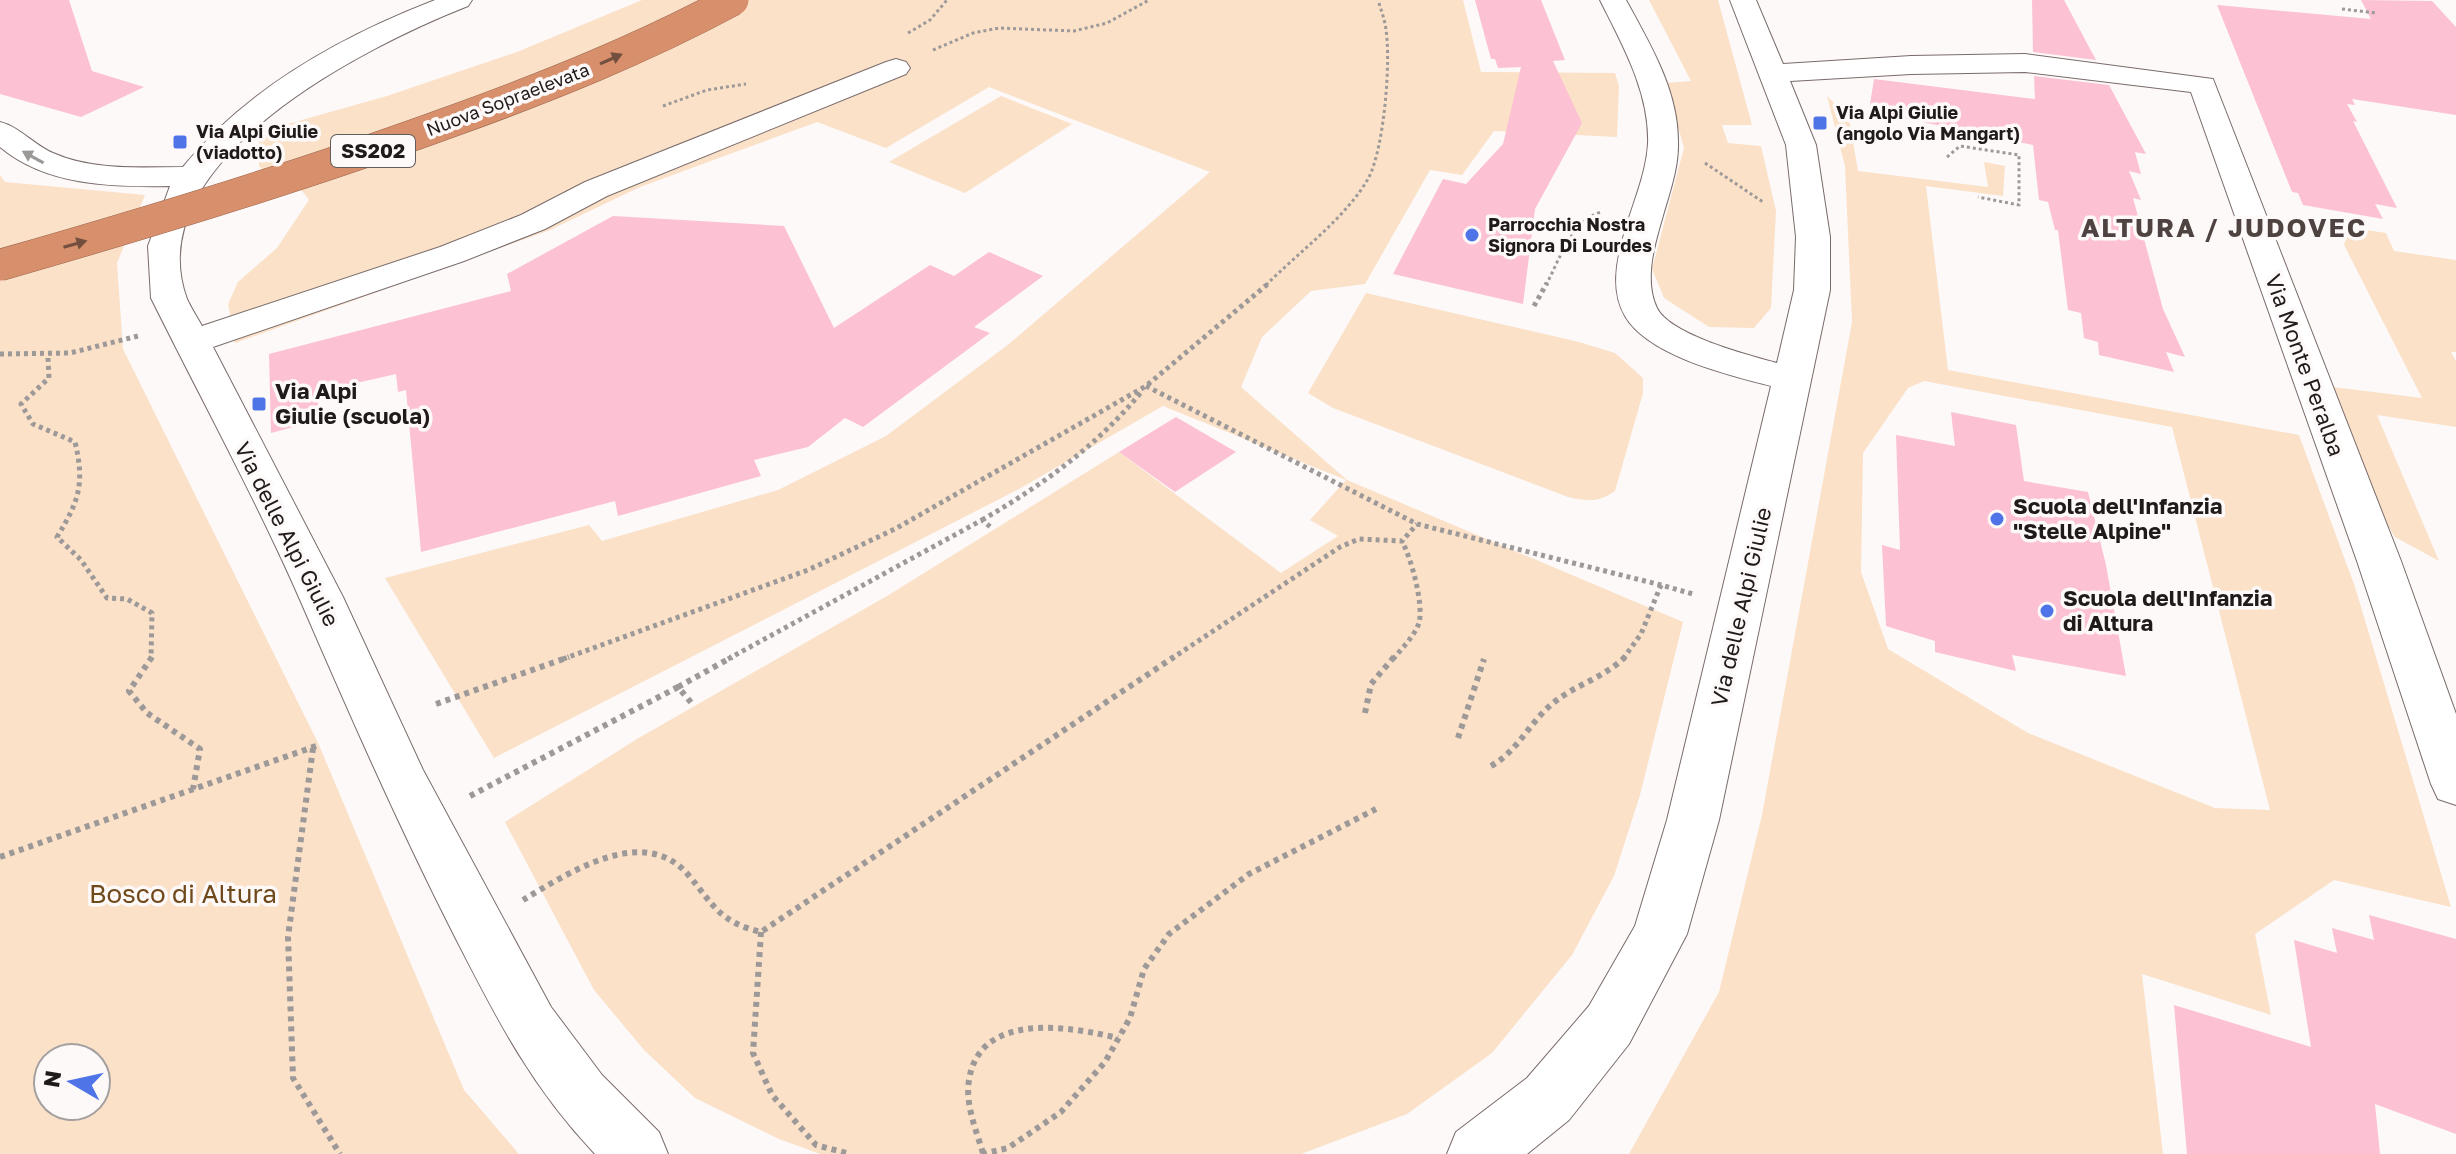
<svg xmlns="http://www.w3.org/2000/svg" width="2456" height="1154" font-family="'Golos Text',sans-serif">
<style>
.green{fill:#fae1c8;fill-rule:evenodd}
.building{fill:#fcc1d2}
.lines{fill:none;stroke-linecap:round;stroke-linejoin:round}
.minor-casing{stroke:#796b6a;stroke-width:2}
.path-far2{stroke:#9e9999;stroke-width:3;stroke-dasharray:3 3;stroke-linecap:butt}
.path-far1{stroke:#9e9999;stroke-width:5;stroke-dasharray:4 4;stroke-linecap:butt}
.path{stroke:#9e9999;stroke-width:6;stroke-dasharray:5 5;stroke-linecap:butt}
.minor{fill:#fff;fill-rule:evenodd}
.highway-bridge-casing{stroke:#98664f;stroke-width:32;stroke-linecap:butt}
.highway-bridge{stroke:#d88f6c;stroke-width:31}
.oneway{fill:#734f3f}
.oneway2{fill:#9b9898}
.poi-dot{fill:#4e74e8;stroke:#fdf9f9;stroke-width:3}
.labels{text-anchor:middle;stroke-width:7;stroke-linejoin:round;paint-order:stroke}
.far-street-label{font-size:18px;fill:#201a1a;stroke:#fdf9f9}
.far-poi-label{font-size:18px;font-weight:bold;fill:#201a1a;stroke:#fdf9f9;text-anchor:start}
.shield{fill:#fdf9f9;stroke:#625d5d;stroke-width:2}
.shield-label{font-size:20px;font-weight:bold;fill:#201a1a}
.street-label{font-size:22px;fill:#201a1a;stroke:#fdf9f9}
.poi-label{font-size:22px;font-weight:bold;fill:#201a1a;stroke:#fdf9f9;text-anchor:start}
.far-district-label{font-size:26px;font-weight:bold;letter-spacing:2px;fill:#4f4342;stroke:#fdf9f9}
.near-park-label{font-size:26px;fill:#6f491a;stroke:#fdf9f9}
</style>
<rect width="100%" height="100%" fill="#fdf9f9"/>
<path class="green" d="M 642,0 L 1463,0 L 1481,72 L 1615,73 L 1619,86 L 1617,137 L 1494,131 L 1462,175 L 1430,170 L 1365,284 L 1311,291 L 1262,337 L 1241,387 L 1347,480 L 1683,622 L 1640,795 L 1614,876 L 1572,955 L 1492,1053 L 1407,1114 L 1301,1154 L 820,1154 L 779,1139 L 695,1098 L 644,1050 L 594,990 L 505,822 L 637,739 L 887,596 L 1119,452 L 1281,573 L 1338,536 L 1310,520 L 1346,480 L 1163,406 L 1019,489 L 494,758 L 385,578 L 589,525 L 602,541 L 778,490 L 886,436 L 1009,344 L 1210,172 L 989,87 L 886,148 L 817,122 L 640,187 L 550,230 L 235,343 L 228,304 L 238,282 L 277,248 L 309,200 C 295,177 274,184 259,166 L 259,132 L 387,96 L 517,52 Z
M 1649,0 L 1718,0 L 1752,125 L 1722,125 L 1728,143 L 1761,146 L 1776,211 L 1771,308 L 1754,328 L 1709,327 L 1664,298 L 1652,269 L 1684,148 L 1666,83 L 1691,81 Z
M 1001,96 L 1072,124 L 965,193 L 889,162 Z
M 1827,96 L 1849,118 L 1858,171 L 1988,187 L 1984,162 L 2005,166 L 2003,196 L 1926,186 L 1948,370 L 2299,435 L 2355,587 L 2451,907 L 2334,880 L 2255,934 L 2271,1015 L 2142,974 L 2163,1154 L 1629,1154 L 1719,992 L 1762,815 L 1852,322 L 1845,166 ZM 1924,381 L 2172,427 L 2270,810 L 2215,808 L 2028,733 L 1888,649 L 1861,572 L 1863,453 L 1908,388 Z
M 0,175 L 5,182 L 145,195 L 117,263 L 123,349 L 319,745 L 464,1090 L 519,1154 L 0,1154 ZM 48,1058 L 96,1058 L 96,1106 L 48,1106 Z
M 2360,229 L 2386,233 L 2394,251 L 2456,260 L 2456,352 L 2451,352 L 2456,361 L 2456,427 L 2377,415 L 2439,561 L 2395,537 L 2378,509 L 2333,387 L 2422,398 L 2344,245 L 2348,232 Z
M 1366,293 L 1579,342 L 1615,353 L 1643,378 L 1643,393 L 1615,491 C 1599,503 1586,501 1568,497 L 1333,408 L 1308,393 Z"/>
<path class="building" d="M 0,0 L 69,0 L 92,71 L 144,87 L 81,117 L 0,94 Z
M 1475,0 L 1541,0 L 1565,60 L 1553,61 L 1582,123 L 1535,209 L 1523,304 L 1393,274 L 1443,179 L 1466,184 L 1503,144 L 1521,67 L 1498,68 L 1495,59 L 1491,59 Z
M 2032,0 L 2064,0 L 2096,60 L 2033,52 Z
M 2361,0 L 2432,1 L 2456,27 L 2456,115 L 2352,99 L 2355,105 L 2347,104 L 2357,122 L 2353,121 L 2397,208 L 2375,204 L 2383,219 L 2303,205 L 2298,193 L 2292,192 L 2217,5 L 2371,19 Z
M 2034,76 L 2109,85 L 2146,154 L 2135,152 L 2141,174 L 2129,171 L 2141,200 L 2133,198 L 2163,309 L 2185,357 L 2166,352 L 2174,372 L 2099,355 L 2098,342 L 2084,338 L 2081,313 L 2068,310 L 2058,230 L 2055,230 L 2048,202 L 2039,200 L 2033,145 L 1869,111 L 1874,79 L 2035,99 Z
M 613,216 L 784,226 L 834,328 L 930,265 L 954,276 L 989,252 L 1043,276 L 974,327 L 990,333 L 863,427 L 845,418 L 808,447 L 754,460 L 761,476 L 618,516 L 615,501 L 421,552 L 406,390 L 398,392 L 396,374 L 317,392 L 320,420 L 271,433 L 269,354 L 511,291 L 507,274 Z
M 1951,412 L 2016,425 L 2024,481 L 2088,492 L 2106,565 L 2126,676 L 2012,655 L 2016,671 L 1935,652 L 1935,641 L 1886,626 L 1882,545 L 1900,550 L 1896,435 L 1955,446 Z
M 1176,417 L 1236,452 L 1175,492 L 1119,452 Z
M 2369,915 L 2456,939 L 2456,1134 L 2375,1104 L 2380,1154 L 2187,1154 L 2174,1005 L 2311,1047 L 2294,940 L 2337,953 L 2332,928 L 2374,940 Z"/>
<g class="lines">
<defs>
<path id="minor" d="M 435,0 L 472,0 L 468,6 C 369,45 136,160 187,299 C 191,308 197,317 202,326 L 440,247 L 521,215 L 585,182 L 886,62 L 896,59 L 906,62 L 910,68 L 906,74 L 607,196 L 545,229 L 464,261 L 213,347 L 343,597 L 423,770 L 551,1007 L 602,1075 L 659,1132 L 668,1154 L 595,1154 C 530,1085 497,1019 455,937 C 399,827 350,715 301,602 C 256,499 201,399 151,298 L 148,246 L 170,186 C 112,187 46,186 0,147 L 0,122 C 20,127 34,145 53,153 C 93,171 140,167 183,167 C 247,88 342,36 435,0 Z
M 1600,0 L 1626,0 C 1650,44 1678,90 1678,141 C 1679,168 1669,194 1662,219 C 1654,246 1644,281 1657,308 C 1670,335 1748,355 1777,363 L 1794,290 L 1796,237 L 1786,145 L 1730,0 L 1756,0 L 1783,64 L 1911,56 L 2025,54 L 2213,79 L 2401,561 L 2456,714 L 2456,805 L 2438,799 L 2431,784 L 2357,561 L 2191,92 L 2025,72 L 1911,74 L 1790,81 L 1816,145 L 1830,237 L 1830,290 L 1719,820 L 1687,934 L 1629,1044 L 1569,1120 L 1527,1154 L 1447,1154 L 1456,1132 L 1527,1078 L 1589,1006 L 1635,926 L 1667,820 L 1771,386 C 1729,375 1648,356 1625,316 C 1611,292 1616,263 1623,238 C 1631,207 1646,176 1648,144 C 1650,93 1622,44 1600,0 Z"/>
</defs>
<use href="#minor" class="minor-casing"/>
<path class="path-far2" d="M 2342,9 L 2376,13
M 908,33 L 930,20 L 947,0
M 933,50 L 973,33 L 999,28 L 1074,31 L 1107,23 L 1149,0
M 663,106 L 707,90 L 746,84
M 1947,157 L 1960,146 L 2019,155 L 2019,205 L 1978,197
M 1705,163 L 1763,202
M 1266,285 C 1298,253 1348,216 1369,177 C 1384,147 1391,63 1386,30 C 1385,20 1381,10 1378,0
M 1546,285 C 1560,259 1571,221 1601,212"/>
<path class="path-far1" d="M 1534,306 L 1547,283
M 0,354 L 70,353 L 138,336
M 48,358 L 49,378 L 21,404 L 33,424 L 75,442 C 85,484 79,501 57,537 L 81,560 L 107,598 L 127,599 L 152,613 L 151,659
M 1146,386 L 1417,524 L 1661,585
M 982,520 C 1044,484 1097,446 1143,390
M 563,659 L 808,570 L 895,529 L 1146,386 L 1269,283
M 728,659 L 982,520 L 993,529
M 1171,659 L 1340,547 L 1359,539 L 1402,541 L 1417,524
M 1393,659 C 1402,648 1414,637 1419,623 C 1424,604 1411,558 1402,541
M 1623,659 L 1641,634 L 1661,585 L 1693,594"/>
<path class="path" d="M 152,657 L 129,691 L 147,713 L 200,749 L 193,789
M 678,687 L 732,657
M 436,704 L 569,657
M 1365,713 L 1371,684 L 1394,657
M 1458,738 L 1484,659
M 313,748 L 288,937 L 293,1078 L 340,1154
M 1491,766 C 1518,751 1529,723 1552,704 C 1574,685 1604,678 1625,657
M 470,796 L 678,687 L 694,706
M 0,857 L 319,745
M 523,900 C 570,872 646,822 690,877 C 715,907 720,922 761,932 L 1174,657
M 761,932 L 753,1053 L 772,1095 L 816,1145 L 850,1154
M 983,1153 C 976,1130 965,1104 969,1080 C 980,1010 1071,1027 1118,1038
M 982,1154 L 1008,1148 L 1061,1112 L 1105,1062 L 1130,1018 L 1144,969 L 1169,934 L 1249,874 L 1376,809"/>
<use href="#minor" class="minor"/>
<defs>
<path id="highway-bridge" d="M 0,265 C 151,222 302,176 450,122 C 547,87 642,49 733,0"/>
</defs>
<use href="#highway-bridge" class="highway-bridge-casing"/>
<use href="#highway-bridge" class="highway-bridge"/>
</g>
<defs><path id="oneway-solid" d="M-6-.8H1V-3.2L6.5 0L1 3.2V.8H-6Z" transform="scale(2)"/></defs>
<g class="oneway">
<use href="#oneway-solid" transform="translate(611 59) rotate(-24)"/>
<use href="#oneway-solid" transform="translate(75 244) rotate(-16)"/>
</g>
<use class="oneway2" href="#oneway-solid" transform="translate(33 157) rotate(-151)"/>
<g class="poi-dot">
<rect x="1812" y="115" width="16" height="16" rx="4"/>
<rect x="172" y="134" width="16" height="16" rx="4"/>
<circle cx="1472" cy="235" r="8"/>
<rect x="251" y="396" width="16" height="16" rx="4"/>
<circle cx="1997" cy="519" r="8"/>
<circle cx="2047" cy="611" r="8"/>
</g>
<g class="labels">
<g class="far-street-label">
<text transform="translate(508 100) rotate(-21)" y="6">Nuova Sopraelevata</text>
</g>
<g class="far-poi-label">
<text x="1836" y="119">Via Alpi Giulie<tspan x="1836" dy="21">(angolo Via Mangart)</tspan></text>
<text x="196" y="138">Via Alpi Giulie<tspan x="196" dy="21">(viadotto)</tspan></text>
<text x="1488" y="231">Parrocchia Nostra<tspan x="1488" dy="21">Signora Di Lourdes</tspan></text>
</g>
<rect class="shield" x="331" y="135" width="84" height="32" rx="6"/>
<g class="shield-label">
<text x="373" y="158">SS202</text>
</g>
<g class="street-label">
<text transform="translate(2305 365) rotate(70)" y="8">Via Monte Peralba</text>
<text transform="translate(287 534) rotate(63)" y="8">Via delle Alpi Giulie</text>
<text transform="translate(1741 607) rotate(-77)" y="8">Via delle Alpi Giulie</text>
</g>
<g class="poi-label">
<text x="275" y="399">Via Alpi<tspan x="275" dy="25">Giulie (scuola)</tspan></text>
<text x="2013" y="514">Scuola dell'Infanzia<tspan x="2013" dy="25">"Stelle Alpine"</tspan></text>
<text x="2063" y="606">Scuola dell'Infanzia<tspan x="2063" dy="25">di Altura</tspan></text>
</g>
<g class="far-district-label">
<text x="2224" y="237">ALTURA / JUDOVEC</text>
</g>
<g class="near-park-label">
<text x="183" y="903">Bosco di Altura</text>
</g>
</g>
<g transform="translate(72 1082) rotate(279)"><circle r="38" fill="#fdf9f9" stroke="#a5a0a0" stroke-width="2"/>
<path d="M0-6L14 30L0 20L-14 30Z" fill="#4e74e8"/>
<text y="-12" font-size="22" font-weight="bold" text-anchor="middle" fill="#201a1a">N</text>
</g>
</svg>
